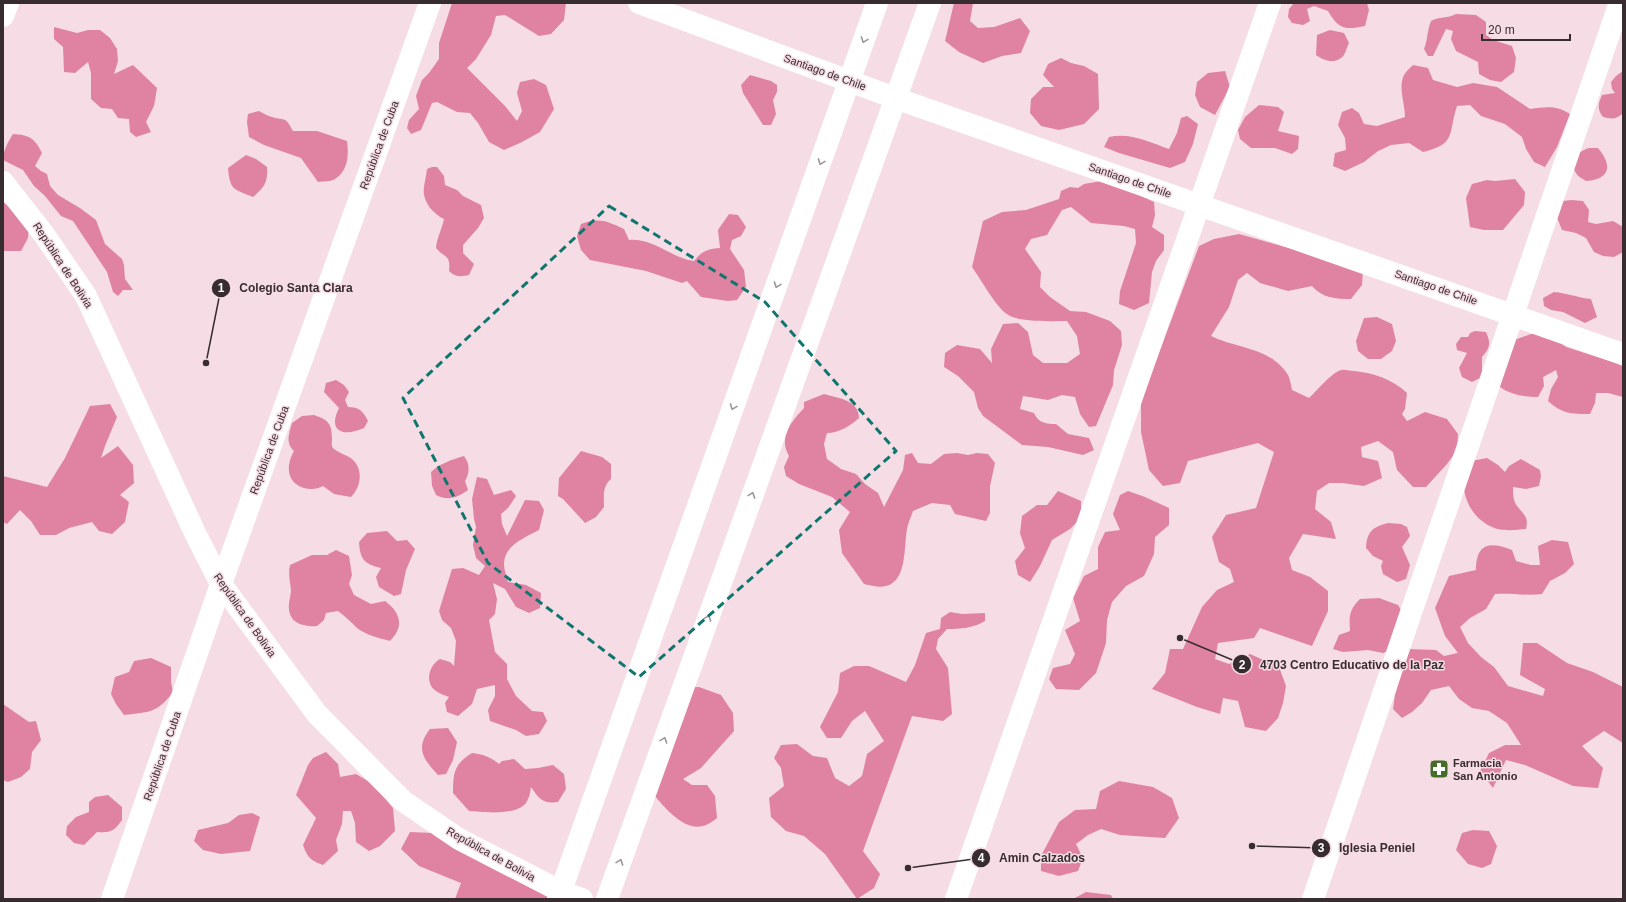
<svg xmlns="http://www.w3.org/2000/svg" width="1626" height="902" font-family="Arial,sans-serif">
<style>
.forest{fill:#e083a2}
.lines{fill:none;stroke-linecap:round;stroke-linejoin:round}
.street{stroke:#fff;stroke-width:22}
.secondary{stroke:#fff;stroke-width:22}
.oneway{stroke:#9b9698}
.marked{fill:none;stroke:#0f766e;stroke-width:3;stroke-dasharray:8 5;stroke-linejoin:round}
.labels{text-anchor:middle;stroke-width:3;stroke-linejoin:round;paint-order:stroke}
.street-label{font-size:11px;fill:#372d30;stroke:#f6dce4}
.poi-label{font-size:11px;font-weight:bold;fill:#372d30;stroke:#f6dce4;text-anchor:start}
.leader{fill:none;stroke:#372d30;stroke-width:1.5}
.callout-dot{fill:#372d30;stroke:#f6dce4;stroke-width:1.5}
.mark-label{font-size:12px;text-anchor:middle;font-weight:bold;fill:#fff}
.callout-label{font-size:12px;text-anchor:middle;font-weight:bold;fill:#372d30;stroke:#f6dce4;stroke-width:3;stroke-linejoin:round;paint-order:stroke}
</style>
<rect width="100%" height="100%" fill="#f6dce4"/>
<path class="forest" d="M 452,3 L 566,3 L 564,20 L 551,34 L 539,36 L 505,15 L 496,16 L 491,35 L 476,59 L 467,68 L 505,106 L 517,121 L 522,111 L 517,93 L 520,82 L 534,79 L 546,85 L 554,109 L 540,132 L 522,142 L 504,150 L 489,142 L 478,123 L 470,113 L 457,112 L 437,102 L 432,103 L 421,130 L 411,134 L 407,128 L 409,120 L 419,109 L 416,96 L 422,80 L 429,73 L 439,59 L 439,43 Z
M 954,3 L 973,3 L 970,21 L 978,28 L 994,27 L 1020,18 L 1030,31 L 1021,53 L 1002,56 L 983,63 L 959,52 L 945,41 Z
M 1294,3 L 1367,3 L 1369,10 L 1365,26 C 1346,30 1339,30 1328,11 L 1314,6 L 1307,9 L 1310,21 L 1303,25 L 1292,23 L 1288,17 L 1289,9 Z
M 1456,14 L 1476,15 L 1486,22 L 1486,35 L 1493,40 L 1512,46 L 1516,58 L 1514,72 L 1501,82 L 1490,80 L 1479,74 L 1478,62 L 1456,51 L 1451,39 L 1453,31 L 1446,29 L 1433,56 L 1428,56 L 1424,49 C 1428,40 1427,30 1431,21 C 1440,16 1447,19 1456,14 Z
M 54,27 L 77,33 L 88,30 L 100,30 L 110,38 L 117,49 L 118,61 L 114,74 L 133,65 L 157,88 L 154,106 L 146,122 L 151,132 L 136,137 L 130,132 L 129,119 L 118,118 L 112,109 L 101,108 L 91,99 L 91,73 L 88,62 L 75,73 L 64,72 L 63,47 L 54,39 Z
M 1330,30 L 1344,33 L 1349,43 C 1347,46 1346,52 1344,55 C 1336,65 1324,61 1316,55 L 1317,35 Z
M 1061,58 L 1071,63 L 1084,66 L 1098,74 L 1099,109 L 1084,124 L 1059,130 L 1041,126 L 1030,113 L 1031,99 L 1043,87 L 1054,87 L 1043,75 L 1048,64 Z
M 1413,65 L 1428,68 L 1433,80 L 1457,87 L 1473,83 L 1497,87 L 1530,109 C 1546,107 1556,105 1570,114 L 1557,147 L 1545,167 L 1534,162 L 1526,149 L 1522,137 L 1505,124 L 1481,116 L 1470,105 L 1457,106 C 1448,133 1457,144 1423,152 L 1409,143 L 1391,145 L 1378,151 L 1364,162 L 1345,171 L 1333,166 L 1335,153 L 1346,150 L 1345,138 L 1338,125 L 1342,112 L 1352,108 L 1359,113 L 1364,124 L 1377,126 L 1405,117 C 1405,104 1398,87 1404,75 C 1406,71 1410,68 1413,65 Z
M 1225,71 L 1230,87 L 1215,115 L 1200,107 L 1195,95 L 1197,82 L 1208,73 Z
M 1623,71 L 1623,113 C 1616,120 1611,119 1603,117 C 1597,109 1598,104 1602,95 L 1615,93 L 1612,89 L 1611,82 L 1616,76 Z
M 750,75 L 771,81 L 777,85 L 777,92 L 773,100 L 776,114 L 771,125 L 763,125 L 743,93 L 741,85 Z
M 1259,105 L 1278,107 L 1284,112 L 1278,131 L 1299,136 L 1298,149 L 1292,154 L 1275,148 L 1251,148 L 1240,139 L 1238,130 L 1245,117 Z
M 259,111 C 263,113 268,116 272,117 C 286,121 285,116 293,131 L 317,131 L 347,141 C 349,155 348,171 335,179 C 331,182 323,181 318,182 L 301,158 L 264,145 L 249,137 L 247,122 L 248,114 Z
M 1187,116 L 1198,124 L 1193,144 L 1185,162 L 1170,168 L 1119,153 L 1104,147 L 1109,137 C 1129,132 1150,142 1169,149 L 1177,133 L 1181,118 Z
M 13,134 C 29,135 35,138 42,153 L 35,166 L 41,171 L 47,174 L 50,186 L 58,195 L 80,208 L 96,220 L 105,244 L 122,259 L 124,265 L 125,279 L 133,290 L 123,290 L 118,296 L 113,292 L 107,272 L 73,221 L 61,216 L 45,196 L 34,186 L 23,170 L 3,160 C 3,151 8,142 13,134 Z
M 1589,148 L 1598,148 C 1613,166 1610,179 1586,181 C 1583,179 1577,176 1576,173 C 1568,161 1578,151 1589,148 Z
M 246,155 L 256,159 L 267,167 C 268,182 265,187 253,197 C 234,189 230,191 228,168 Z
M 432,167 L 437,167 L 444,176 L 445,185 L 457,190 L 463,196 L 481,205 L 484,218 L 478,228 L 463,245 L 463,253 L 474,264 L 469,275 C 461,277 455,277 449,271 C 451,254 444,258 436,248 C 437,237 442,229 444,219 C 438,216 436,214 431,209 C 419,193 425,187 427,169 Z
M 1515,179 L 1525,192 L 1524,205 L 1503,230 L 1484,230 L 1470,227 L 1466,198 L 1472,184 L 1487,180 L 1495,181 Z
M 1107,180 L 1154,202 L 1155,215 L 1152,227 L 1164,235 L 1164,250 L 1156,261 L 1152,272 L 1149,303 L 1134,310 L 1119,304 L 1120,291 L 1136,243 L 1135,229 L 1124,226 L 1091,223 L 1071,207 L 1062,210 L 1047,235 L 1031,239 L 1025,249 L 1041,272 L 1040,287 L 1050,297 L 1070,311 L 1086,312 L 1110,321 L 1121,331 L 1122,345 L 1114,370 L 1113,385 L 1096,426 L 1089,427 L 1080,414 L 1075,397 L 1062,395 L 1048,400 L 1023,396 L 1020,409 L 1034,413 C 1038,423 1047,424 1056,424 L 1068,434 L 1089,438 L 1094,450 L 1083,455 L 1048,447 L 1022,445 L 983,416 L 978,408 L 974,392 L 958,376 L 944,367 L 945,353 L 957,345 L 980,349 L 992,363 L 991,349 L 1003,324 L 1018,323 L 1028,332 L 1033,355 L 1043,363 L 1067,363 L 1080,354 L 1077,336 L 1067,321 C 1051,321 1019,323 1007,314 C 996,307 980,278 972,267 L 983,221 L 1002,212 L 1026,210 L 1059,199 L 1061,191 L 1070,187 L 1078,188 L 1084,184 Z
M 1572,200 L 1583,201 L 1589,210 L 1588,222 L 1596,224 L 1613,221 L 1623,227 L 1623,252 L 1614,257 L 1603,256 L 1594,252 L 1586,238 L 1576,233 L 1562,230 L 1556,215 L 1562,201 Z
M 3,202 L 29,223 L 28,238 L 21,251 L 3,251 Z
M 729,214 L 738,215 L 746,227 L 741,236 L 732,240 L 730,249 L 744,270 L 746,287 L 737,300 L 728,301 L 701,297 L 687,281 L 682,283 L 646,271 L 590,260 L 581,250 L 577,236 L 581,224 C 598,217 608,221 624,229 L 629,240 C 655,238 670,258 694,261 C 702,251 707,249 720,248 L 718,230 Z
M 1239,234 L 1363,269 L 1362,285 L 1351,299 C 1336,299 1322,298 1312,286 L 1288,291 L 1260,283 L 1247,273 L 1238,280 L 1229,307 L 1211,336 C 1237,349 1271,347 1288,375 C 1290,379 1291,385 1292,390 L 1309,398 C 1317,391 1331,373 1341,370 C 1345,369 1350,371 1354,371 C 1374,373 1392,379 1407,393 L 1405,409 L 1402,414 L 1407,421 L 1425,412 L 1447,419 L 1458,434 L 1457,450 L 1447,464 L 1426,487 L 1413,487 L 1397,470 L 1393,452 L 1378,441 L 1361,447 L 1362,457 L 1378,461 L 1382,478 L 1364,486 L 1342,483 L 1329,483 L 1317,491 L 1315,509 L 1331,522 L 1336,539 L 1303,534 L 1289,558 L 1292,570 L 1310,577 L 1328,591 L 1328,611 L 1312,646 L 1260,628 L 1254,638 L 1218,643 L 1215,659 L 1229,664 L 1250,654 L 1279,667 L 1286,686 L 1283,703 L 1278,718 L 1266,731 L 1245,727 L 1238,701 L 1223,698 L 1220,714 L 1197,707 L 1152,689 L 1165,673 L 1170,649 L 1183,649 L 1202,607 L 1217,590 L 1234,582 L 1230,569 L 1219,562 L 1212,537 L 1226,515 L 1256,508 L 1274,452 L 1258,443 L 1188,461 L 1180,483 L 1163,486 L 1149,470 L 1141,432 L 1141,401 L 1199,246 L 1214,239 Z
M 1554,292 C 1567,293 1579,298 1591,299 L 1597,317 L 1585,323 L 1563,312 L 1551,310 L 1544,306 L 1543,298 Z
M 1377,317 L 1392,324 L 1396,341 L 1392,351 L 1381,359 L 1368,359 L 1358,351 L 1356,341 L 1364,318 Z
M 1475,331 L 1486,332 C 1491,343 1490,348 1482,357 L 1482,377 L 1472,382 L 1462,377 L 1459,368 L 1467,353 L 1457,350 L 1456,344 L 1461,337 L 1468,337 L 1470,333 Z
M 1537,332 L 1551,335 L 1566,347 L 1619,364 L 1623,367 L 1623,397 L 1608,393 L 1596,393 L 1595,403 L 1590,414 C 1572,414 1562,414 1548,401 L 1551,389 L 1558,377 L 1556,370 L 1543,377 L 1544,386 L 1538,397 C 1525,397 1511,395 1500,387 L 1501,372 L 1514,340 Z
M 336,380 L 344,385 L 349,392 L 345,400 L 348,407 C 359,407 363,411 368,421 L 364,428 C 344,437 327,432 339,408 L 324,392 L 326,383 Z
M 824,394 C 838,398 859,400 859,418 C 850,426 839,433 827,433 L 824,444 L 827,459 L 841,469 L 856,474 L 865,484 L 878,493 L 884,507 L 903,470 L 905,455 L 912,453 L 918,463 L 931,464 L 944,454 L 957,453 L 968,455 L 977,453 L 988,454 L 995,463 L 990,486 L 990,513 L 986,521 L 955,514 L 950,505 L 932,503 L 913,511 C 911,517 908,523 907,529 C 904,544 907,575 891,584 C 883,589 873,586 864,584 L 842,553 L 839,530 L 850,512 L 832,497 L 799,484 L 786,476 L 784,467 L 789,456 C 778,437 791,422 804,408 L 804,402 Z
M 110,404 L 117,417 L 105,446 L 101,458 L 118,446 L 133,465 L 134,483 L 120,495 L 129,502 L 125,522 L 112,534 L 99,531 L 92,522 L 69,528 L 56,535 L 40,535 L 31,521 L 20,510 L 7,524 L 3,522 L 3,476 L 47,487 L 65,458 L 90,406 Z
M 314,415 C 328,420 332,423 332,439 C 332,443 331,445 333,448 C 337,452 344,454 349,457 C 364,466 362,486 351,497 L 334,494 L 323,486 C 313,492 295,489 290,476 C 287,468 290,458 294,451 C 285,443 289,434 292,423 L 302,416 Z
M 581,451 L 602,457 L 611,464 L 611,479 C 602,486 604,497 604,507 L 596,517 L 585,523 L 563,499 L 558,496 L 559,478 Z
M 464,456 C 470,464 470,472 465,481 L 468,490 C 457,498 448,501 436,495 L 432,486 L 431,472 C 439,464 453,459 464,456 Z
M 1487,458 L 1498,465 L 1505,472 L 1509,466 L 1521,459 L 1540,470 L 1541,476 L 1539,486 L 1526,489 L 1513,487 C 1513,494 1513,500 1517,506 C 1524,515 1529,517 1526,529 C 1515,530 1500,532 1490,526 C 1471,517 1461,495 1464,474 C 1465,470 1469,465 1471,461 Z
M 477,477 L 487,479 L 494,495 L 511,490 L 516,496 L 508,508 L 501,514 L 502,524 L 507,536 L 525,500 L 539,501 L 544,510 L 539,530 C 526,537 504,545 504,564 C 504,570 507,577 508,582 L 526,585 L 541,593 L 540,608 L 529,613 L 516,607 L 505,589 L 493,583 L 497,599 L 495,614 L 489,620 L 495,652 L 507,664 L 507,679 L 516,696 L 532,711 L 543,712 L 547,721 L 539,734 L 526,736 L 516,730 L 490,721 L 488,710 L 495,696 L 495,685 L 477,689 L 472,704 L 458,716 L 447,712 L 445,703 L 449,697 C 445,695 440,694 436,691 C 424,683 429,665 440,659 L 450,662 L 454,666 L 456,641 L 451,628 L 442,620 L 439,611 L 452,569 L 463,568 L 479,575 L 485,566 L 476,558 L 473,545 L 476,527 L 474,519 L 472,499 Z
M 1058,491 L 1081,501 L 1081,518 L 1070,529 L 1052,540 L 1040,566 L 1030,582 L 1018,575 L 1015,561 L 1025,548 L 1020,533 L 1022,516 L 1037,505 L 1047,505 Z
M 1128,491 L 1145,497 L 1169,508 L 1169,525 L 1155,537 L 1154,554 L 1144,576 L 1126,586 L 1112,602 L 1107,620 L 1106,643 L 1096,673 L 1079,690 L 1056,689 L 1049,679 L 1053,668 L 1070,664 L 1075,654 L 1065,630 L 1080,621 L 1073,598 L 1084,576 L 1098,569 L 1098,547 L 1105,532 L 1120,530 L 1113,514 L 1120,495 Z
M 1388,523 L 1401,524 L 1407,527 L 1410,536 L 1402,547 L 1410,565 L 1406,579 L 1397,582 L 1383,574 L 1381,566 L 1383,561 L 1373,556 L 1366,548 C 1367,531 1373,527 1388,523 Z
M 387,531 L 397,541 L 407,540 L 415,549 L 406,570 L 401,594 L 394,596 L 379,587 L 376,577 L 381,568 C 364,564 360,559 359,542 L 367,533 Z
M 1552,540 L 1568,542 L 1574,564 L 1565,573 L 1550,581 L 1542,594 C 1526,596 1511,593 1495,594 L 1486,609 L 1470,618 L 1460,627 L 1468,643 L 1481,657 L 1494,667 L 1508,686 L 1543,696 L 1545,689 L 1520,675 L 1523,643 L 1537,643 L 1567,663 L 1593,672 L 1623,687 L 1623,743 L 1604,731 L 1582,746 L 1603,768 L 1598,788 L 1573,786 L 1525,765 L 1506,760 L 1493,788 L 1480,771 L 1489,753 L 1505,745 L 1521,745 L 1507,723 L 1489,711 L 1472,708 L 1459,699 L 1449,686 L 1431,690 L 1422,703 L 1412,712 L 1402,718 L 1393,709 L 1395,695 L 1409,649 L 1436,650 L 1444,656 L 1458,653 L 1445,636 L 1435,608 L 1449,576 L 1476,570 C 1476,543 1490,541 1512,550 L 1516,561 L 1531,565 L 1540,565 L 1538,546 Z
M 336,550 L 349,556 L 352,575 L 349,584 L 354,595 L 371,604 L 385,601 C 400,612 405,626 390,641 C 379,638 366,635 357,628 C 351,622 345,616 338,611 L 326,613 L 324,620 L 317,626 C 305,627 290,624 289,609 C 288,603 291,596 291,590 C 290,581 288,574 290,565 L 312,555 L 327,555 Z
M 1379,598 L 1398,605 L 1408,622 L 1400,646 L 1383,653 L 1368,650 L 1343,652 L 1333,649 L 1339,635 L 1350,631 C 1349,616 1349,610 1360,599 Z
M 950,612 L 962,614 L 985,613 L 985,621 C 974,628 960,629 947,629 L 938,639 L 936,649 L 948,668 L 952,714 L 943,721 L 912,716 L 863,851 L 880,874 L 874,888 L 857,899 L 825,854 L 804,836 L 786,831 L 771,817 L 769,798 L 784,786 L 781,768 L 774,758 L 781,745 L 797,744 L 813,756 L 827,758 L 835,778 L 849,786 L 862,776 L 867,754 L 884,741 L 865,711 L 852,721 L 841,738 L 827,738 L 820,727 L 838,692 L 840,673 L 854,666 L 869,666 L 906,682 L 915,665 L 926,633 L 940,629 L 941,618 Z
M 151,658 L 171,667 L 171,682 L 173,692 C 157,713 150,712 124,715 L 116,704 L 111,694 L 115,677 L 129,672 L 134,661 Z
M 688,687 L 699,687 L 721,695 L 733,713 L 734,731 L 701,768 L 683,779 L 692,785 L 707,785 L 715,796 L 717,818 C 713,821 708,825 703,826 C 684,831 665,808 654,795 Z
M 3,704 L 29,722 L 36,721 L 41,740 L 32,752 L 30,769 L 21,777 L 8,782 L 3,780 Z
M 448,728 L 457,742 L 453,760 L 446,774 L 438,775 C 423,759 415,748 430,729 Z
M 326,752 L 338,764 L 340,777 L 356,774 L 373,784 L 393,808 L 395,831 L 380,846 L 369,851 L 356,842 L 355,823 L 351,811 L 343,811 L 342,824 L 336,840 L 338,851 L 323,865 C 310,860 308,858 303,845 L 316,818 L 296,795 L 308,765 L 313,758 Z
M 472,753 C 482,754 491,757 499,764 L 502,761 L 514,759 L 525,769 L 538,768 L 553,765 L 564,774 L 566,789 L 558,802 C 543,804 539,799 531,787 C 530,791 530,796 528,799 C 522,817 484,812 469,811 L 453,793 C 453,773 454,764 472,753 Z
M 1119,781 L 1153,787 L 1172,798 L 1179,818 L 1165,838 L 1120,835 L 1101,829 L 1088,835 L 1076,844 L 1083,858 L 1078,871 L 1059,876 L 1041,871 L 1041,856 L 1059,822 L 1075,810 L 1096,809 L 1100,791 Z
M 108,795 L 122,807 L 122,820 C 114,831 111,833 97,832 L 84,845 L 74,843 L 66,835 L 67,826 L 76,817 L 89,812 L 89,802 L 95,797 Z
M 252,813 L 260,817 L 250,851 L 221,854 L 203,850 L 194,841 L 198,830 L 228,823 L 239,815 Z
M 1473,830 L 1489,831 L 1497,846 L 1491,864 L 1482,868 L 1468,864 L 1456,850 L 1462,833 Z
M 410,832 L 433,833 L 548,895 L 547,899 L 455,899 L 461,883 L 419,866 L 401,849 Z
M 1086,892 L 1111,895 L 1113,899 L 1073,899 Z"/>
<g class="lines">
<path class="street" d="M 639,3 L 895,98 L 1623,354
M 3,16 L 8,3
M 3,182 L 43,233 L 86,296 L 195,533 L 221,584 L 317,714 L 403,801 L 459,839 L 560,891 L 582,899
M 558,899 L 877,3
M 607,899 L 930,3
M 956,899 L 1270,3
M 1313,899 L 1619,5"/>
<path class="secondary" d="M 112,899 L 221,584 L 430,3"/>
</g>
<defs><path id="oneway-chevron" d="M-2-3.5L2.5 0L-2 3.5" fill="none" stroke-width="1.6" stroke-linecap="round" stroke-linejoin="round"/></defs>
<g class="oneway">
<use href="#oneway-chevron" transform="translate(864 40) rotate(110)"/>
<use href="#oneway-chevron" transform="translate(821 162) rotate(110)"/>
<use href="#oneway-chevron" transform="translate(777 285) rotate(110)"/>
<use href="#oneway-chevron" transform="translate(733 407) rotate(110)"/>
<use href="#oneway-chevron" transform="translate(752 495) rotate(-70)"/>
<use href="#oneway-chevron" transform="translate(708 618) rotate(-70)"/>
<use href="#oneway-chevron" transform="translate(664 740) rotate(-70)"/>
<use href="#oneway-chevron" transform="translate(620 862) rotate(-70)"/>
</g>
<path class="marked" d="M 609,206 L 765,302 L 896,451 L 639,677 L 488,563 L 403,398 Z"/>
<defs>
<symbol id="pharmacy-square" viewBox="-11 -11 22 22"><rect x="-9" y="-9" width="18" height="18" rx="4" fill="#446d29" stroke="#f6dce4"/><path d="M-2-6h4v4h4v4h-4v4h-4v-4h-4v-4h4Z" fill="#fff"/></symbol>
</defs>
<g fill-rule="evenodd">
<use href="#pharmacy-square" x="1428" y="758" width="22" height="22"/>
</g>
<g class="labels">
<g class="street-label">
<text transform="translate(825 72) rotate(20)" y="4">Santiago de Chile</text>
<text transform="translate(379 145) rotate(-70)" y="4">República de Cuba</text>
<text transform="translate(1130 180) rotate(19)" y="4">Santiago de Chile</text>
<text transform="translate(63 265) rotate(57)" y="4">República de Bolivia</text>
<text transform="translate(1436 287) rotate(19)" y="4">Santiago de Chile</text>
<text transform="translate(269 450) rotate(-70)" y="4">República de Cuba</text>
<text transform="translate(245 615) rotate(55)" y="4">República de Bolivia</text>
<text transform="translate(162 756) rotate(-71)" y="4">República de Cuba</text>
<text transform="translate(491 854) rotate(29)" y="4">República de Bolivia</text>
</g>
<g class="poi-label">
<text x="1453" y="767">Farmacia<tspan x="1453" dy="13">San Antonio</tspan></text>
</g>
</g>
<path class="leader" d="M206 363L221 288M1180 638L1242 664M1252 846L1321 848M908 868L981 858"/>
<g class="callout-dot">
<circle cx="206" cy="363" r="4"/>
<circle cx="1180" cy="638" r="4"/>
<circle cx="1252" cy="846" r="4"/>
<circle cx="908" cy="868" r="4"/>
<circle cx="221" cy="288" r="10"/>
<circle cx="1242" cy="664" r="10"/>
<circle cx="1321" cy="848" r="10"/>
<circle cx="981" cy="858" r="10"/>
</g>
<g class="mark-label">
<text x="221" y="292">1</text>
<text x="1242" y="669">2</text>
<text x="1321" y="852">3</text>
<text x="981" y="862">4</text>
</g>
<g class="callout-label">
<text x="296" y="292">Colegio Santa Clara</text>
<text x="1352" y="669">4703 Centro Educativo de la Paz</text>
<text x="1377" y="852">Iglesia Peniel</text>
<text x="1042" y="862">Amin Calzados</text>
</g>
<rect width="1626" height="902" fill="none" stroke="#372d30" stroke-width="8"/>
<path d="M1482 34v6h88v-6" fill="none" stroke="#372d30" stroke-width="2"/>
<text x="1488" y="34" font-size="12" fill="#372d30" stroke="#f6dce4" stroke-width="3" paint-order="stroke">20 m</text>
</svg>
